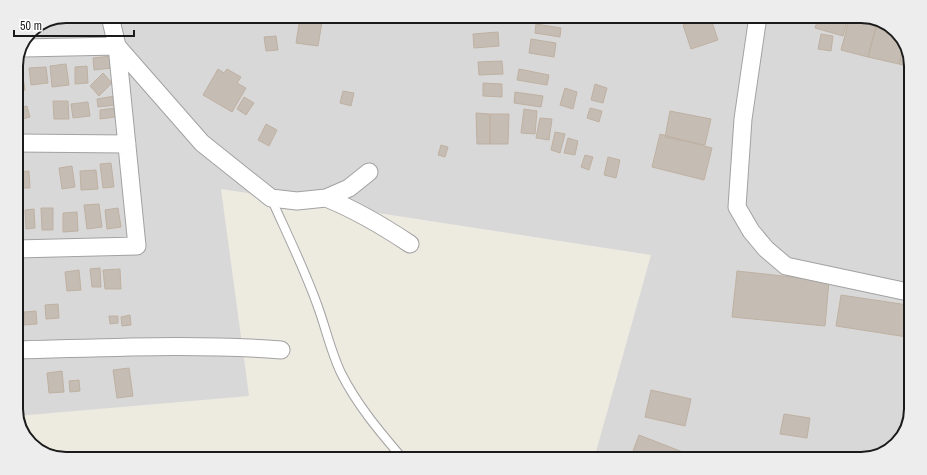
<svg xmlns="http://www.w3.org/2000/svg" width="927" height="475" font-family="'Archivo Narrow',sans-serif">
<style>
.residential{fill:#d9d8d8}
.building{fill:#c5bcb3;stroke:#bfb1a2}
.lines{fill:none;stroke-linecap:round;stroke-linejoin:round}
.service-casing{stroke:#a2a2a2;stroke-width:10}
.minor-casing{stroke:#a2a2a2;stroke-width:19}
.service{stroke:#fff;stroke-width:8}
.minor{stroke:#fff;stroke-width:17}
.rim{fill:none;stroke:#1b1b1b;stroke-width:2}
</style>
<rect width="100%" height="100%" fill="#edeae0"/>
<path class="residential" d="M 66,16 L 861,16 L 883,21 L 903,38 L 911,63 L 906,431 L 886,452 L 861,459 L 594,459 L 651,255 L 221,189 L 249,396 L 17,416 L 16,413 L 16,63 L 31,30 Z"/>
<path class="building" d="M 79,16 L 100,16 L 100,18 L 79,19 Z
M 683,16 L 701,16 L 685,21 Z
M 709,16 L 710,16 L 718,40 L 691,49 L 683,25 Z
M 819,16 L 849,16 L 843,36 L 815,28 Z
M 850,16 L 861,16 L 878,20 L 868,57 L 841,50 Z
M 300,18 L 322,22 L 318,46 L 296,43 Z
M 878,20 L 883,21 L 903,38 L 904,43 L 899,64 L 868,57 Z
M 536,24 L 561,28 L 560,37 L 535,33 Z
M 498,32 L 499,46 L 474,48 L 473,34 Z
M 821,34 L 833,36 L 831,51 L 818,49 Z
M 276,36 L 278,50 L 266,51 L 264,37 Z
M 531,39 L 556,43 L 554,57 L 529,53 Z
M 904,43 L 911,63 L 911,68 L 899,64 Z
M 111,56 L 112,68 L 94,70 L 93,58 Z
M 502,61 L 503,74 L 479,75 L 478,62 Z
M 21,64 L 25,90 L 16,91 L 16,65 Z
M 66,64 L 69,85 L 52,87 L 50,66 Z
M 87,66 L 88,83 L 75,84 L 75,67 Z
M 46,67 L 48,83 L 31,85 L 29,68 Z
M 218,69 L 224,73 L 227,69 L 241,77 L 237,83 L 246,88 L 232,112 L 203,95 Z
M 519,69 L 549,75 L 547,85 L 517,80 Z
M 103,73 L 112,83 L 99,96 L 90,86 Z
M 483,83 L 502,84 L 502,97 L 483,96 Z
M 595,84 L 607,88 L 603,103 L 591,100 Z
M 565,88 L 577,92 L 573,109 L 560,105 Z
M 343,91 L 354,93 L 351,106 L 340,103 Z
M 515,92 L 543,96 L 541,107 L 514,103 Z
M 115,96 L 116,105 L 98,107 L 97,99 Z
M 244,97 L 254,103 L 246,115 L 237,109 Z
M 53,101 L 68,101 L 69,119 L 54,119 Z
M 88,102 L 90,116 L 73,118 L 71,104 Z
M 27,106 L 30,117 L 19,120 L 16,109 Z
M 114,108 L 115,117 L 100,119 L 100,110 Z
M 590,108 L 602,111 L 599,122 L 587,118 Z
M 524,109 L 537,111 L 535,134 L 521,133 Z
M 670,111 L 711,119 L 705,145 L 665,137 Z
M 476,113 L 490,114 L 490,144 L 477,144 Z
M 490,114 L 509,114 L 508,144 L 490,144 Z
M 540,118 L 552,119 L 549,140 L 536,138 Z
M 266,124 L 277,130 L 269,146 L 258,140 Z
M 555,132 L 565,134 L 560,153 L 551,150 Z
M 660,134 L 712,148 L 704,180 L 652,167 Z
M 568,138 L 578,141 L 575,155 L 564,153 Z
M 441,145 L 448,147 L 445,157 L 438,155 Z
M 585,155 L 593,157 L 589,170 L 581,167 Z
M 608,157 L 620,160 L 616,178 L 604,175 Z
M 111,163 L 114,187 L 103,188 L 100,164 Z
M 72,166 L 75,187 L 62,189 L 59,168 Z
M 96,170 L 98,189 L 81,190 L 80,171 Z
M 29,171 L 30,188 L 16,188 L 16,172 Z
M 99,204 L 102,227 L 87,229 L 84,205 Z
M 41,208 L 53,208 L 53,230 L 42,230 Z
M 118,208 L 121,227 L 107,229 L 105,210 Z
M 34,209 L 35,228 L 26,229 L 25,210 Z
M 77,212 L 78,231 L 63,232 L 63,213 Z
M 100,268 L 101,287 L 92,287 L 90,269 Z
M 120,269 L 121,289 L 105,289 L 103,270 Z
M 79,270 L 81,290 L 67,291 L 65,272 Z
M 737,271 L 829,281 L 825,326 L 732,317 Z
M 841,295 L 908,305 L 907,337 L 836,326 Z
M 58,304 L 59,318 L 46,319 L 45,305 Z
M 36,311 L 37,324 L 24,325 L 24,312 Z
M 130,315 L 131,325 L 122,326 L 121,317 Z
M 109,316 L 118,316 L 118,323 L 110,324 Z
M 129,368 L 133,396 L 117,398 L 113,370 Z
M 62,371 L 64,392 L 49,393 L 47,373 Z
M 79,380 L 80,391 L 70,392 L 69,381 Z
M 651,390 L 691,399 L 685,426 L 645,417 Z
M 784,414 L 810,418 L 807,438 L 780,434 Z
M 639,435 L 693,456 L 692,459 L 630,459 Z"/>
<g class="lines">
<defs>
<path id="service" d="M 271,198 C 287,234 305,270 318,307 C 326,329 331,352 341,373 C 357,405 380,432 403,459"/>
<path id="minor" d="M 758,16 L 743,119 L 737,207 L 751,231 L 766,249 L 786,266 L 908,292
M 23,48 L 117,46 L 202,143 L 271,198 L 297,201 L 326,198 L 349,188 L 369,172
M 16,143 L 127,144
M 326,198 C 356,210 383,226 410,244
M 16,249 L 137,246 L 117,46 L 110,16
M 16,350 C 104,348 193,343 281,350"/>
</defs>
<use href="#service" class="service-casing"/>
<use href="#minor" class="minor-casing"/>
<use href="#service" class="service"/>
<use href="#minor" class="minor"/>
</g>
<path d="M0 0H927V475H0ZM66 23H861A43 43 0 0 1 904 66V409A43 43 0 0 1 861 452H66A43 43 0 0 1 23 409V66A43 43 0 0 1 66 23Z" fill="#ededed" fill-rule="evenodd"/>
<path class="rim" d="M66 23H861A43 43 0 0 1 904 66V409A43 43 0 0 1 861 452H66A43 43 0 0 1 23 409V66A43 43 0 0 1 66 23Z"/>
<path d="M14 30v6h120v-6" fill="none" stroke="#1b1b1b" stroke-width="2"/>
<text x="20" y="30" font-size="12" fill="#1b1b1b" stroke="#ffffff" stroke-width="3" paint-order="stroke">50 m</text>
</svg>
